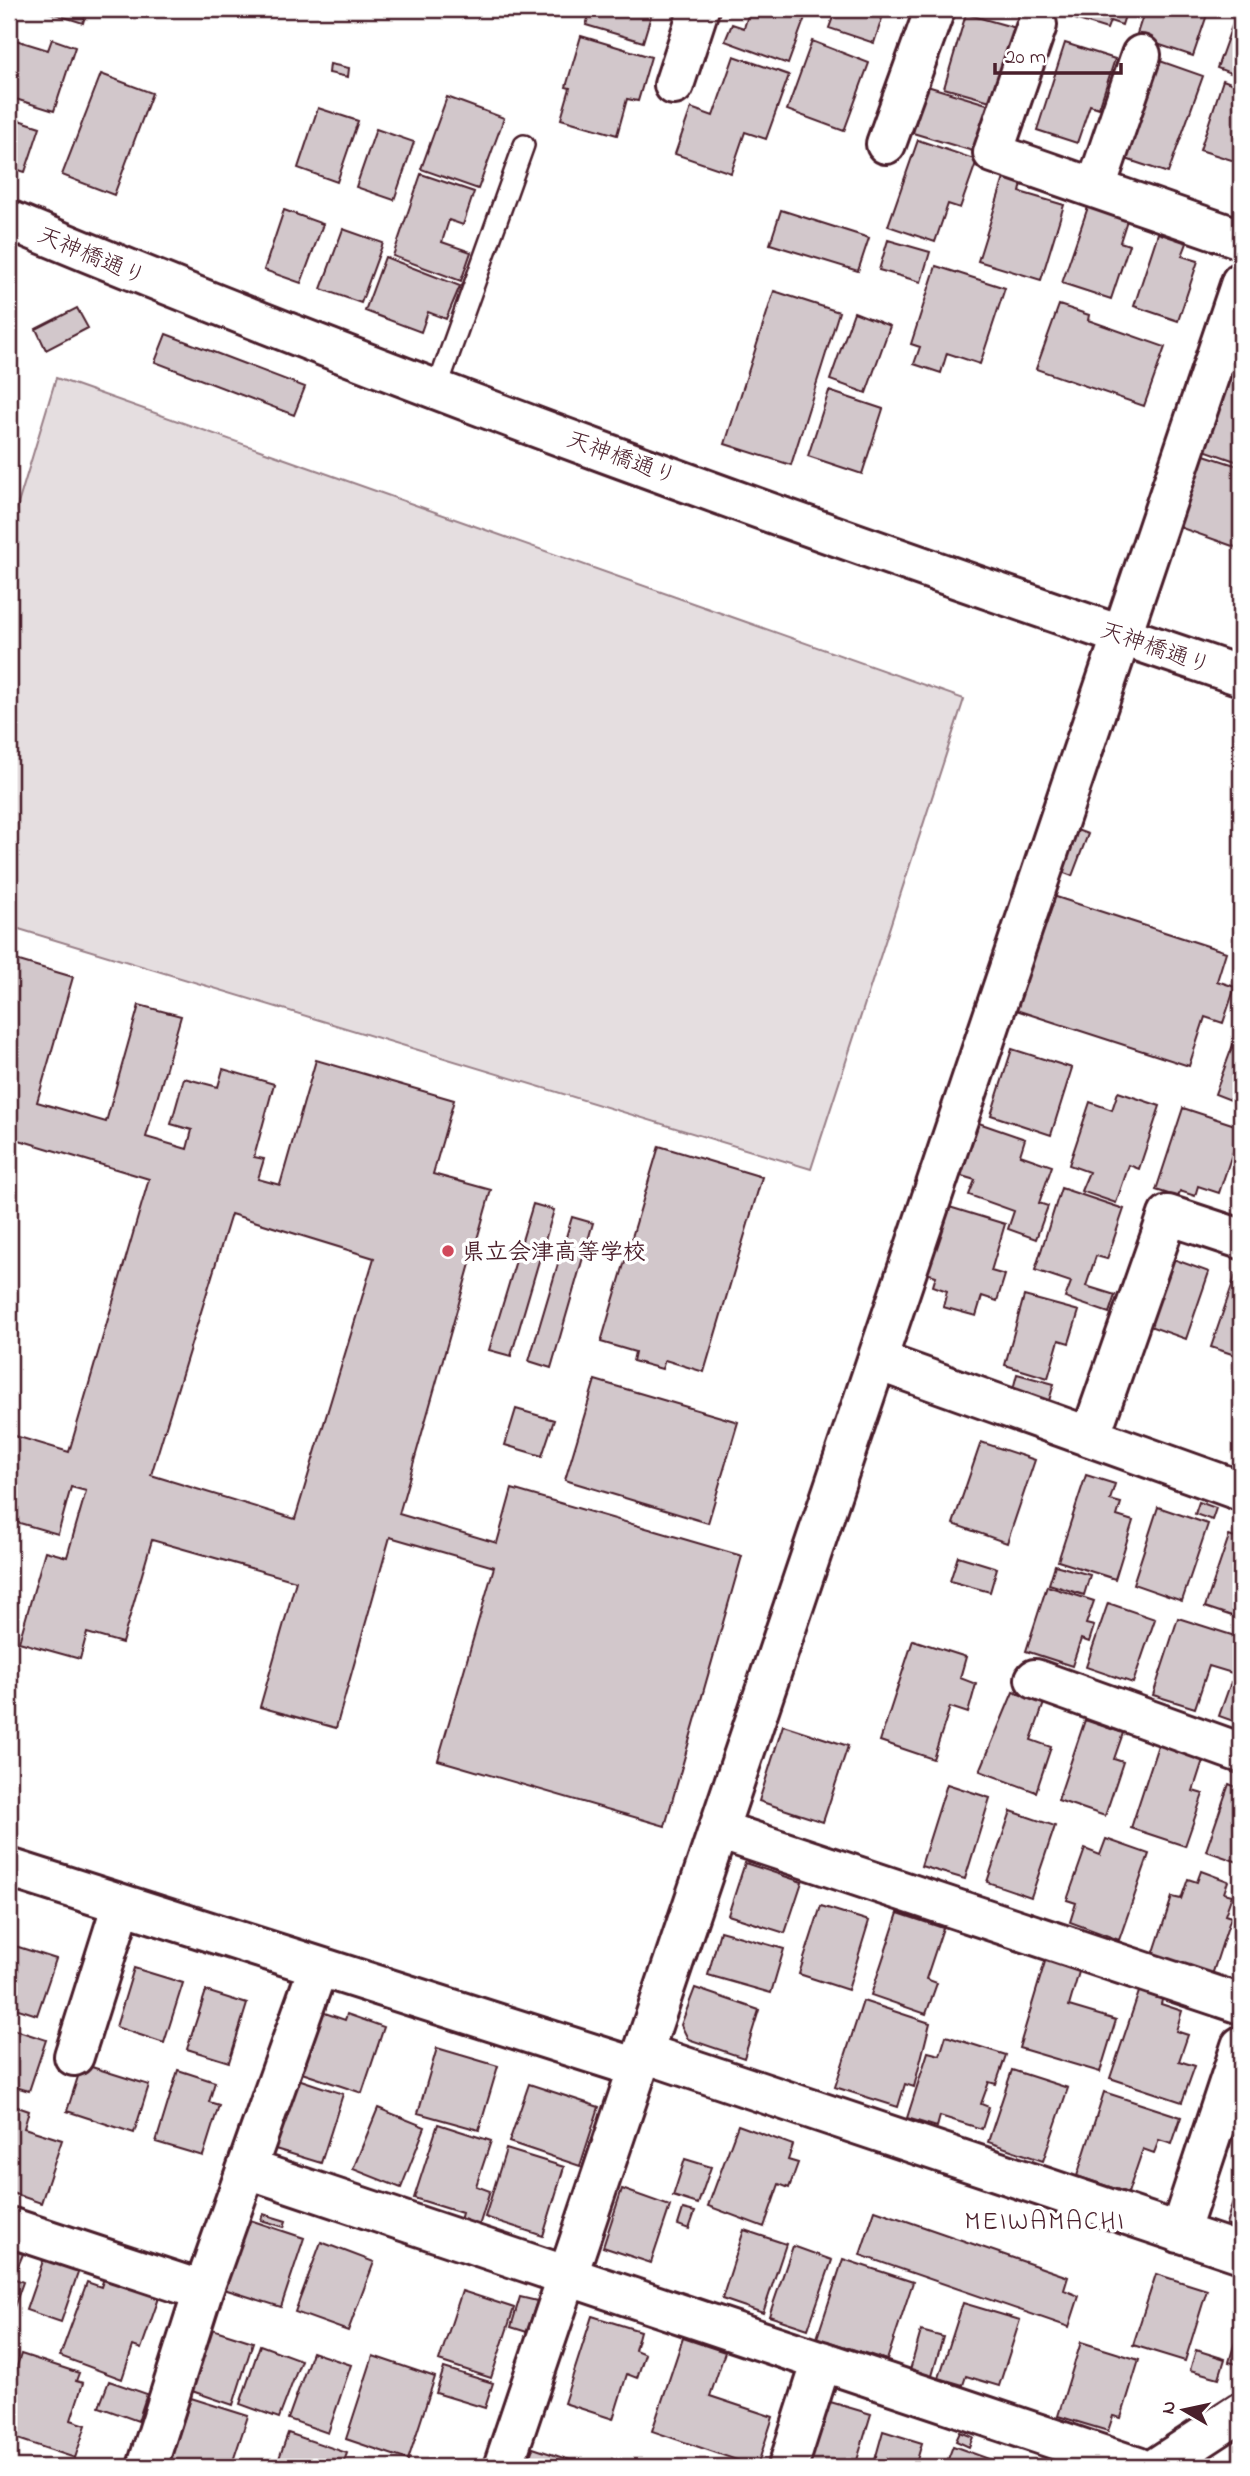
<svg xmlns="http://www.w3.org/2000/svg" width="1250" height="2476" font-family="'Indie Flower','Klee One',sans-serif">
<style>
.green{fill:#e5dee0;stroke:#987e86;stroke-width:2}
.building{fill:#d2c7cb;stroke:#4a1f2b;stroke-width:2;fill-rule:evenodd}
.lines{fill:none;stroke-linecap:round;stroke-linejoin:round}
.lane-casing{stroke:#4a1f2b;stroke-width:24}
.street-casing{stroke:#4a1f2b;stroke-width:44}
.secondary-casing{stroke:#4a1f2b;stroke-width:44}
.lane{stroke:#fff;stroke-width:19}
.street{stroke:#fff;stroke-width:38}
.secondary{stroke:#fff;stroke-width:38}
.poi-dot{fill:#d1495b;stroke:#fff;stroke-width:2.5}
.labels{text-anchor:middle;stroke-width:7;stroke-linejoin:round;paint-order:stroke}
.street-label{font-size:23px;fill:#4a1f2b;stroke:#fff}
.poi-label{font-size:23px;font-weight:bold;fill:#4a1f2b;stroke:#fff;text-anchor:start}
.quarter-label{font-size:26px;letter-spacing:2px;fill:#4a1f2b;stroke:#fff}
</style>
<rect width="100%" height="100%" fill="#fff"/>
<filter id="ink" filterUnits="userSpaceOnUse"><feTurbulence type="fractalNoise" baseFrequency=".0143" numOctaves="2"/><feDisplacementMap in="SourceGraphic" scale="14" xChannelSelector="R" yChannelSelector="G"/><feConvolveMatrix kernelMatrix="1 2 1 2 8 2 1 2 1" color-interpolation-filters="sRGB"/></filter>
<g filter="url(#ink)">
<path class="green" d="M 56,378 L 964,699 L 811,1169 L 9,926 L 9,534 Z"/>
<path class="building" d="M 39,9 L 87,9 L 83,23 Z
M 591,9 L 653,9 L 643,42 L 586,25 Z
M 750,9 L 808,9 L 788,64 L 725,41 L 732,24 L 744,28 Z
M 836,9 L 885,9 L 874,43 L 829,28 Z
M 1078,9 L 1127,9 L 1122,25 L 1110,21 L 1107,29 L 1075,19 Z
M 1145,9 L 1209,9 L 1193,56 L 1136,37 Z
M 1238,9 L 1241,9 L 1241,77 L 1217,68 Z
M 966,14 L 1016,28 L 994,102 L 944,88 Z
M 581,36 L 651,57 L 638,101 L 627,99 L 617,135 L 561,119 L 570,88 L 566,87 Z
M 9,38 L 48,50 L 52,39 L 75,47 L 54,111 L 9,97 Z
M 812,41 L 869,63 L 844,131 L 787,110 Z
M 1065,43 L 1115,59 L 1099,108 L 1090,105 L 1077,143 L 1037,130 Z
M 734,56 L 789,75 L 766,139 L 745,132 L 731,173 L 675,154 L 691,108 L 713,116 Z
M 1160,61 L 1203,76 L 1168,173 L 1126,159 Z
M 330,64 L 349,68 L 348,77 L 329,73 Z
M 101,74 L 152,93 L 114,195 L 62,175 Z
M 1223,80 L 1241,87 L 1241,163 L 1200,150 Z
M 927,86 L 990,105 L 976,152 L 913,133 Z
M 447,97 L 504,118 L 478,189 L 421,169 Z
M 318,108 L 358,121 L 337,182 L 298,168 Z
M 9,117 L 40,127 L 25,172 L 9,167 Z
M 376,129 L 414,142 L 394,200 L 356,187 Z
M 918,140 L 977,160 L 960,208 L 948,204 L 935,242 L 888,226 Z
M 421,174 L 474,192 L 463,225 L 449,220 L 442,242 L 471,252 L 461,281 L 393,256 Z
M 1004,178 L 1022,183 L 1020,192 L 1064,205 L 1041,280 L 978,261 Z
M 1088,207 L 1127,220 L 1120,242 L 1129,245 L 1111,299 L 1062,283 Z
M 284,210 L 323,224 L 301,283 L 264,270 Z
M 781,210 L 869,238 L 858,271 L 770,244 Z
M 343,229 L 383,243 L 361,303 L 321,289 Z
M 1158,233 L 1187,243 L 1182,256 L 1198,261 L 1178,321 L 1134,306 Z
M 888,240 L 930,252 L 921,282 L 879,270 Z
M 385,257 L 460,286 L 446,319 L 428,312 L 421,332 L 365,311 Z
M 936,266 L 1005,288 L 980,364 L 947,353 L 941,373 L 914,364 L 920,347 L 911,344 Z
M 774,291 L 839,312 L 791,465 L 725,444 Z
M 1059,305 L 1089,315 L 1088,320 L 1165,347 L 1144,406 L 1036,369 Z
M 77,308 L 88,328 L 46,350 L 36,329 Z
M 854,312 L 890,326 L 866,393 L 830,380 Z
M 166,334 L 305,387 L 294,415 L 155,362 Z
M 1228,371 L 1241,375 L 1241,463 L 1201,449 Z
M 829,391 L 883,409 L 862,474 L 808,456 Z
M 1201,454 L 1241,467 L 1238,501 L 1241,502 L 1241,549 L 1176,526 Z
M 1071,828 L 1088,834 L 1072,876 L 1056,870 Z
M 1047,894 L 1226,952 L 1217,981 L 1235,987 L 1223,1023 L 1205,1017 L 1189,1066 L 1010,1008 Z
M 9,958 L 73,977 L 37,1102 L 106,1122 L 139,1005 L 181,1016 L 146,1137 L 187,1149 L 192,1130 L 171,1124 L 184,1078 L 218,1087 L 223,1069 L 274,1084 L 254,1157 L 264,1159 L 258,1179 L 280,1185 L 316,1060 L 454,1100 L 433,1174 L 491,1190 L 399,1514 L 497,1543 L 512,1489 L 742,1556 L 665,1826 L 438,1760 L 494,1567 L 390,1537 L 336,1728 L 260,1707 L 296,1581 L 152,1540 L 122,1643 L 87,1633 L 80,1659 L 19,1642 L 45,1551 L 67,1557 L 86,1491 L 71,1487 L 58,1534 L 9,1520 L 9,1434 L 69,1452 L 149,1179 L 16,1139 L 9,1164 ZM 231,1214 L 374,1258 L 295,1519 L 151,1475 Z
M 1241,1023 L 1241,1104 L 1215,1094 Z
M 1012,1049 L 1072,1068 L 1051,1135 L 991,1115 Z
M 1118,1092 L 1160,1106 L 1139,1169 L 1129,1165 L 1116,1203 L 1081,1191 L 1089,1172 L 1069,1165 L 1090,1102 L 1112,1110 Z
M 1183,1108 L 1241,1127 L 1219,1193 L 1198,1186 L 1195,1196 L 1180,1191 L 1178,1197 L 1156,1190 Z
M 973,1121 L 1025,1139 L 1020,1155 L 1052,1166 L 1039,1203 L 1048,1206 L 1036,1239 L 1008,1229 L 1014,1211 L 969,1195 L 975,1180 L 955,1174 Z
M 659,1146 L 762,1177 L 704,1372 L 665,1360 L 662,1369 L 633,1361 L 635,1352 L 601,1342 Z
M 1061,1188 L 1124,1209 L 1107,1259 L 1096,1256 L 1086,1286 L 1115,1295 L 1109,1313 L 1065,1298 L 1071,1282 L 1035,1270 Z
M 533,1204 L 554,1210 L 511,1356 L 489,1350 Z
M 946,1206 L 1005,1224 L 991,1271 L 1005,1275 L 997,1301 L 982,1296 L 976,1316 L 943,1307 L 947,1291 L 933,1286 L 936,1276 L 926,1273 Z
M 572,1217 L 593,1223 L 551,1368 L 529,1361 Z
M 1165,1256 L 1209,1272 L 1186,1339 L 1141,1323 Z
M 1236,1274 L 1241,1276 L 1241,1357 L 1211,1347 Z
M 1024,1296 L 1079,1311 L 1069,1343 L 1059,1340 L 1048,1378 L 1005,1365 Z
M 1017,1374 L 1054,1384 L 1048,1404 L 1012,1393 Z
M 595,1380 L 738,1422 L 708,1523 L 565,1480 Z
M 516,1409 L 554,1420 L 542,1456 L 505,1445 Z
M 981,1442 L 1035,1460 L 1007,1543 L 953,1524 Z
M 1086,1475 L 1115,1484 L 1110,1500 L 1121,1503 L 1117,1516 L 1133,1521 L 1115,1579 L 1058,1561 Z
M 1199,1502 L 1216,1508 L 1212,1520 L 1195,1514 Z
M 1158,1507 L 1208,1524 L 1182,1601 L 1133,1584 Z
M 1229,1536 L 1241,1540 L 1241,1619 L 1205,1607 Z
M 958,1556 L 997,1568 L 990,1592 L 950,1581 Z
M 1055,1565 L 1090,1575 L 1084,1595 L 1049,1584 Z
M 1047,1586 L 1094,1601 L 1086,1624 L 1094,1626 L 1089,1642 L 1081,1639 L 1072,1666 L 1026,1651 Z
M 1108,1603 L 1155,1619 L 1133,1683 L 1086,1667 Z
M 1178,1618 L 1241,1638 L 1232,1673 L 1209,1666 L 1195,1708 L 1153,1695 Z
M 913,1640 L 966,1657 L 960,1678 L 976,1684 L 968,1713 L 950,1707 L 933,1759 L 880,1741 Z
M 1231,1682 L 1241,1686 L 1241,1709 L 1236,1722 L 1219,1716 Z
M 1013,1692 L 1044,1703 L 1031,1740 L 1051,1747 L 1036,1792 L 980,1771 Z
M 1085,1720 L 1123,1733 L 1114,1759 L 1123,1762 L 1105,1816 L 1058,1800 Z
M 783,1725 L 848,1746 L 823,1822 L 759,1801 Z
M 1158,1745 L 1203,1760 L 1193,1791 L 1203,1794 L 1185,1846 L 1131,1828 Z
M 947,1784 L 990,1798 L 965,1879 L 921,1866 Z
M 1229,1784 L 1241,1789 L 1241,1863 L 1206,1851 Z
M 1011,1811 L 1055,1826 L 1031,1897 L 987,1882 Z
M 1106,1839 L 1149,1854 L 1119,1940 L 1070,1922 L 1076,1903 L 1067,1900 L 1085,1849 L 1100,1855 Z
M 745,1863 L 802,1882 L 785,1933 L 728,1915 Z
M 1201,1871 L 1228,1881 L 1224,1893 L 1232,1895 L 1225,1915 L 1231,1917 L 1212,1975 L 1153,1955 L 1172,1897 L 1181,1899 L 1188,1879 L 1197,1882 Z
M 821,1906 L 869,1921 L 848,1990 L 799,1974 Z
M 898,1913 L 943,1928 L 926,1979 L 937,1983 L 926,2014 L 871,1995 Z
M 720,1931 L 784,1949 L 771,1993 L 708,1975 Z
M 9,1944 L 56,1959 L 37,2015 L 9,2006 Z
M 1047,1955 L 1081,1965 L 1069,2006 L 1116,2020 L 1100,2072 L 1019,2048 Z
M 134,1968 L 183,1983 L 164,2043 L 116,2027 Z
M 695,1988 L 759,2010 L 744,2058 L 688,2039 L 681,2025 Z
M 1140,1989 L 1163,1996 L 1161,2004 L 1182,2011 L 1176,2031 L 1188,2035 L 1179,2061 L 1195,2066 L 1182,2102 L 1110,2078 Z
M 206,1991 L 247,2004 L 229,2062 L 187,2049 Z
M 863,2001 L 930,2023 L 914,2087 L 905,2084 L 898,2107 L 835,2087 Z
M 319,2011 L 345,2020 L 347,2014 L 384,2027 L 362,2093 L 299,2072 Z
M 9,2028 L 46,2040 L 29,2091 L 9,2085 Z
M 946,2036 L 1006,2055 L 996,2084 L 989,2082 L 981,2104 L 989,2107 L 982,2129 L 940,2116 L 937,2127 L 907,2118 L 928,2052 L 940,2055 Z
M 437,2048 L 498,2066 L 479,2130 L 418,2113 Z
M 82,2064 L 149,2085 L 134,2133 L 67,2111 Z
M 178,2070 L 215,2082 L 209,2102 L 219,2105 L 203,2156 L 156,2142 Z
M 1012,2070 L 1068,2088 L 1043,2161 L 988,2142 Z
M 295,2078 L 343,2094 L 321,2163 L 272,2148 Z
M 529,2084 L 599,2107 L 580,2166 L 509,2142 Z
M 1104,2092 L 1181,2117 L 1172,2144 L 1159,2140 L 1154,2153 L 1143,2149 L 1128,2193 L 1077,2176 Z
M 9,2104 L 29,2111 L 24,2128 L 62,2140 L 41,2203 L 9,2192 Z
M 378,2108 L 425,2127 L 401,2188 L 353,2169 Z
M 438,2124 L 491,2141 L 476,2186 L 490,2191 L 479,2226 L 460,2220 L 462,2213 L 414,2198 Z
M 738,2125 L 793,2145 L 788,2160 L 798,2163 L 789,2188 L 779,2184 L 764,2227 L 708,2206 Z
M 506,2149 L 564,2167 L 543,2236 L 485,2217 Z
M 685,2159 L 711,2167 L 698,2204 L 673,2196 Z
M 1241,2174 L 1241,2229 L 1226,2224 Z
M 622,2189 L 670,2206 L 651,2263 L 603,2247 Z
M 683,2209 L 695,2212 L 689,2229 L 678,2225 Z
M 875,2210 L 1068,2277 L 1064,2290 L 1079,2296 L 1069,2327 L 860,2255 Z
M 263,2214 L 286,2221 L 284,2227 L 261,2220 Z
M 247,2219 L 304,2238 L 281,2307 L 224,2289 Z
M 744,2230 L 786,2244 L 763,2313 L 722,2299 Z
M 321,2242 L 374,2262 L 348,2331 L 295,2312 Z
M 9,2244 L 14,2246 L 12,2250 L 23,2254 L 13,2278 L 23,2282 L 9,2321 Z
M 793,2246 L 832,2260 L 808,2329 L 769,2316 Z
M 44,2258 L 79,2270 L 61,2322 L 26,2310 Z
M 843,2259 L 913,2282 L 887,2360 L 817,2338 Z
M 1156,2274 L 1207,2290 L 1185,2361 L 1133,2345 Z
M 105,2275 L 160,2295 L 141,2349 L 133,2346 L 122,2379 L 60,2356 L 87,2282 L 101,2287 Z
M 462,2291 L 514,2308 L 491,2378 L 439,2361 Z
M 520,2297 L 537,2301 L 527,2332 L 511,2327 Z
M 963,2303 L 1020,2320 L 999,2386 L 966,2376 L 963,2385 L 939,2378 Z
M 592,2316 L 640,2331 L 635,2350 L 645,2354 L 637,2378 L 627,2374 L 613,2419 L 564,2403 Z
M 1241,2322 L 1241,2365 L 1229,2362 Z
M 209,2328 L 253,2342 L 233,2405 L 189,2390 Z
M 921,2331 L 943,2337 L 932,2376 L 910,2370 Z
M 683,2338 L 725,2352 L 710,2396 L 773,2417 L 757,2467 L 652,2431 Z
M 1081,2342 L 1139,2360 L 1121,2418 L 1113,2416 L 1108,2431 L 1058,2416 Z
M 260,2345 L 301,2360 L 279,2418 L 240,2404 Z
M 1196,2350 L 1225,2359 L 1219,2378 L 1190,2370 Z
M 312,2352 L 351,2365 L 328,2433 L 288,2419 Z
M 21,2354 L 79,2373 L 76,2381 L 83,2383 L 71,2420 L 86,2425 L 75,2458 L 9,2436 L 9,2390 Z
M 373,2356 L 435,2377 L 408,2460 L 346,2439 Z
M 444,2368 L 493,2383 L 485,2408 L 436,2393 Z
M 109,2381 L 147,2394 L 138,2421 L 99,2407 Z
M 191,2398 L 248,2416 L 231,2467 L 168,2467 Z
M 827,2401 L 871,2414 L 855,2467 L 806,2467 Z
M 883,2431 L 922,2443 L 915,2467 L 873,2467 Z
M 960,2432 L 973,2437 L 969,2447 L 956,2441 Z
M 288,2433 L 347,2453 L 342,2467 L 276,2467 Z
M 953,2446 L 1003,2464 L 1002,2467 L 945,2467 Z
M 533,2448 L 591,2467 L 526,2467 Z
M 612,2459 L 636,2467 L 610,2467 Z"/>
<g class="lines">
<defs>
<path id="lane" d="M 436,391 L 524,145"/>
<path id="street" d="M 1037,25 L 993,153 L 1241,239
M 674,85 L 699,9
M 886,144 L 935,9
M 1096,187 L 1141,55
M 878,1361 L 1241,1491
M 1090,1437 L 1168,1215 L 1241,1239
M 1035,1679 L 1241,1753
M 719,1830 L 1241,2004
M 9,1868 L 638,2068
M 644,2053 L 1241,2253
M 74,2056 L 122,1904
M 248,2169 L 1138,2467
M 9,2227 L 203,2291
M 1179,2233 L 1241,2046
M 147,2467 L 203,2291 L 318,1968
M 503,2467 L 1241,282
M 788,2467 L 822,2361
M 1157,2467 L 1241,2412"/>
<path id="secondary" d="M 9,220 C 413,388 826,536 1241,676"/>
</defs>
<use href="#lane" class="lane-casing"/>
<use href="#street" class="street-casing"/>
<use href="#secondary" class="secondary-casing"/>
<use href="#lane" class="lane"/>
<use href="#street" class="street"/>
<use href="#secondary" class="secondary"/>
</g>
</g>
<circle class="poi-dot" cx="448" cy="1251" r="7"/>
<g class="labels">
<g class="street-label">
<text transform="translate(92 255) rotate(23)" y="8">天神橋通り</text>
<text transform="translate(622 457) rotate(20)" y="8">天神橋通り</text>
<text transform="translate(1156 647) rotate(19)" y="8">天神橋通り</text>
</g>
<g class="poi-label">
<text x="462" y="1259">県立会津高等学校</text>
</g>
<g class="quarter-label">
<text x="1045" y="2229">MEIWAMACHI</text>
</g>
</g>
<rect width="1250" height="2476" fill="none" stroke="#fff" stroke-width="35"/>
<rect x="18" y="18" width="1215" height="2441" fill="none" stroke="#4a1f2b" stroke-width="2.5" filter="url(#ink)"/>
<g transform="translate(1184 2410) rotate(279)" stroke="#ffffff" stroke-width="5" paint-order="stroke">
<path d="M0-5L12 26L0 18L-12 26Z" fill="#4a1f2b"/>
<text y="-10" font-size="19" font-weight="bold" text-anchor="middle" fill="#4a1f2b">N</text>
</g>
<path d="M995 63v10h126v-10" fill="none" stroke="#4a1f2b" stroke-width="3.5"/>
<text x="1005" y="63" font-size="21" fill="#4a1f2b" stroke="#ffffff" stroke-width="5" paint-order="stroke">20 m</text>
</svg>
